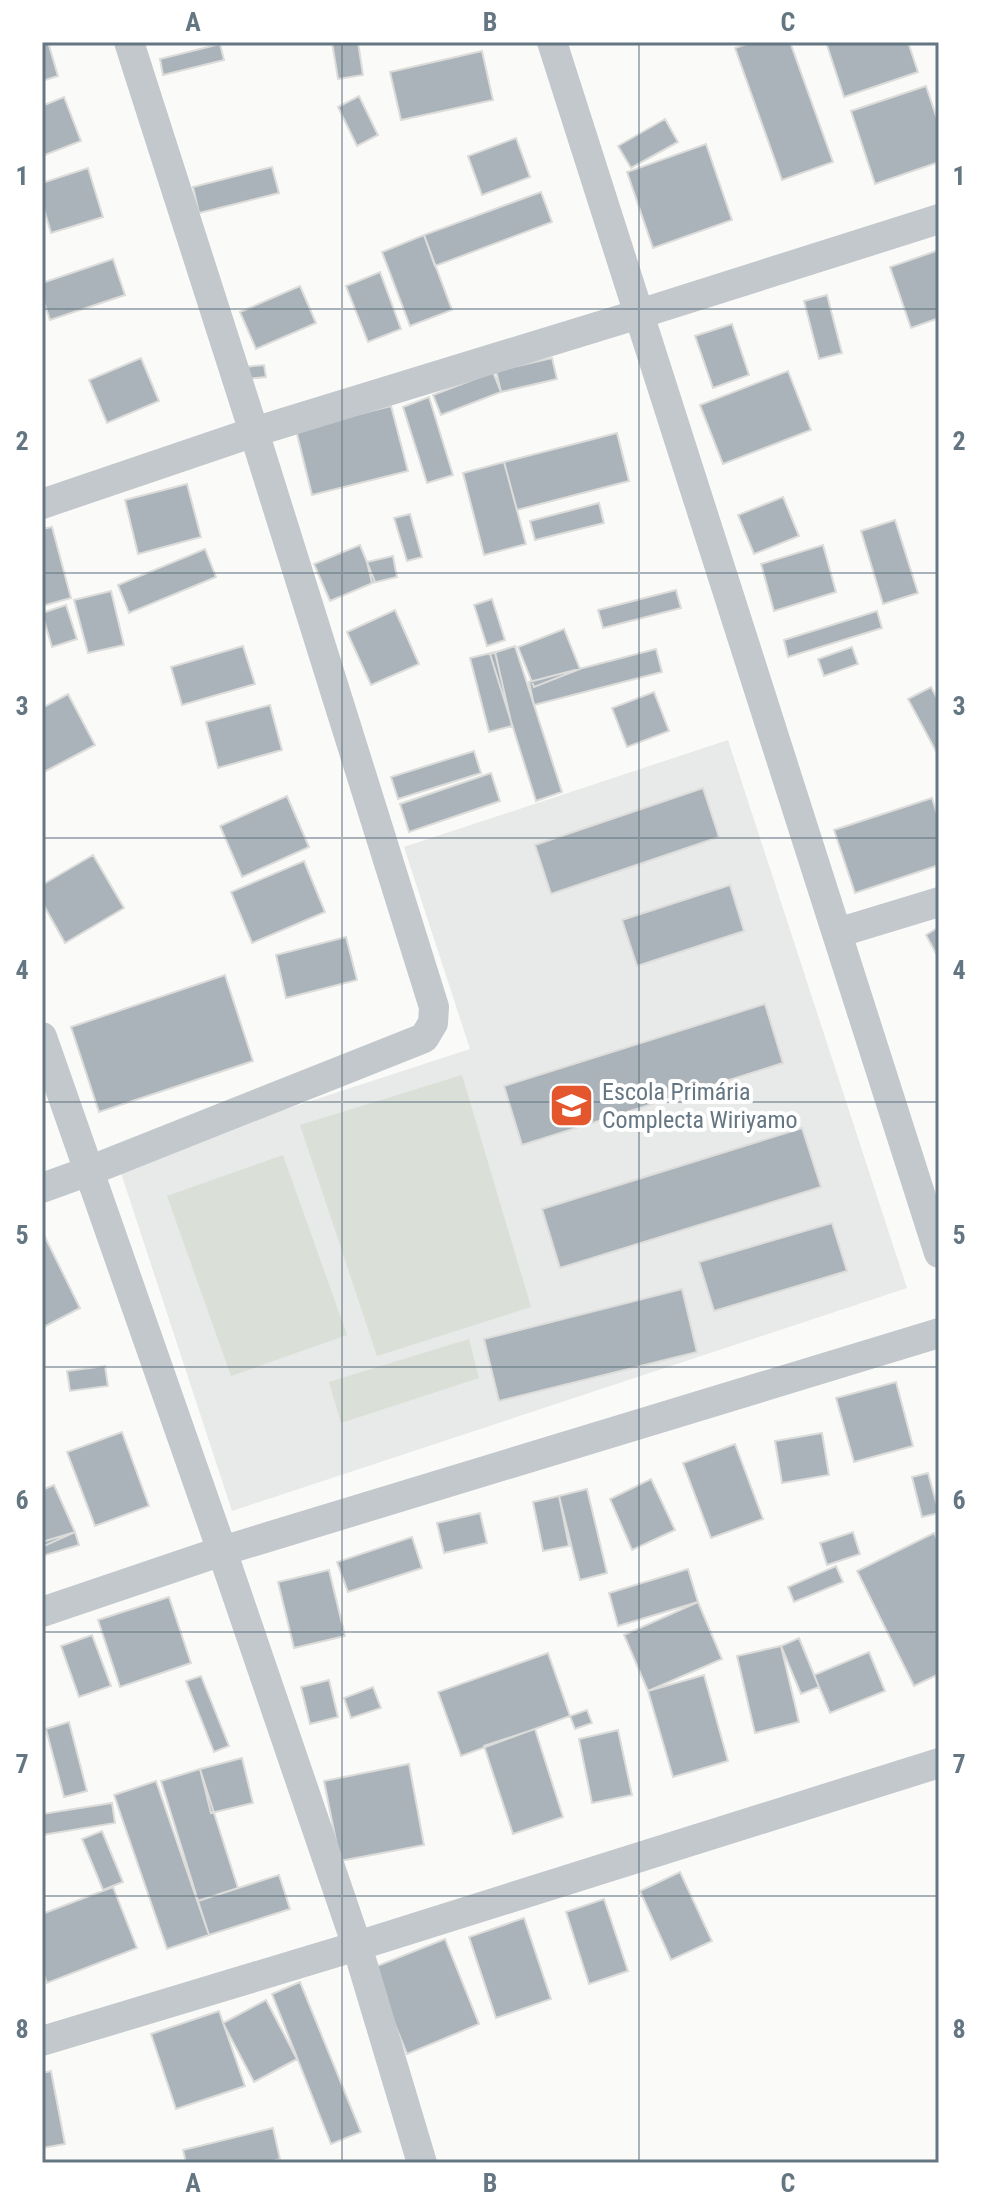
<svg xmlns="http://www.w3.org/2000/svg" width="981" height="2205" font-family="'Roboto Condensed',sans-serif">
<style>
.built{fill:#e8e9e9}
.green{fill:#dadfd7}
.building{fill:#aab3b9;stroke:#dcdcda;stroke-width:2}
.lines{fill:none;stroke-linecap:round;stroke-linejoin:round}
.street{stroke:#c3c8cc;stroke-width:30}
.grid{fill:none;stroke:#657683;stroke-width:2;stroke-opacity:0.55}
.labels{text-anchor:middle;stroke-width:8;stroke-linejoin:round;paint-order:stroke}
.poi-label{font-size:24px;fill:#657683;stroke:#fff;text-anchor:start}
.neatline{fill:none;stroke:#657683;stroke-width:3}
.grid-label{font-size:26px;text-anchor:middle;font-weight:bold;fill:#657683}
</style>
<rect width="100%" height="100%" fill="#fafaf8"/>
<path class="built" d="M 728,740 L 907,1288 L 232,1511 L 118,1164 L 470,1049 L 404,847 Z"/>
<path class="green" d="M 462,1075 L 531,1307 L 377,1356 L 300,1125 Z
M 283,1155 L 347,1335 L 231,1376 L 167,1196 Z
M 469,1339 L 479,1378 L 341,1423 L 329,1382 Z"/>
<path class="building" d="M 42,42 L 48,42 L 58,76 L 42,81 Z
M 332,42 L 358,42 L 363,75 L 338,79 Z
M 752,42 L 790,42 L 833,162 L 782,180 L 735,48 Z
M 826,42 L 908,42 L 918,72 L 844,97 Z
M 220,44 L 224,60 L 163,75 L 160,59 Z
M 482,51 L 493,100 L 401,120 L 390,72 Z
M 926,86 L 939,125 L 939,162 L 875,184 L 851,111 Z
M 359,96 L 378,135 L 357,146 L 338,107 Z
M 64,97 L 81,141 L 42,156 L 42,106 Z
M 665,119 L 678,142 L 631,168 L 618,146 Z
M 516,138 L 530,177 L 482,195 L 468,156 Z
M 706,144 L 732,220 L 653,248 L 627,172 Z
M 272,167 L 279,193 L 199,213 L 193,187 Z
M 88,168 L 103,217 L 51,233 L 42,202 L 42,183 Z
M 541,192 L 552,222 L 435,266 L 424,235 Z
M 424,235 L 452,310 L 410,326 L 382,252 Z
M 939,250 L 939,318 L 911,328 L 890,267 Z
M 113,259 L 125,295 L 50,320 L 42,296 L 42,283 Z
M 380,272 L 401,329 L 368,342 L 346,286 Z
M 300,286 L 316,323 L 256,349 L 240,312 Z
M 827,295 L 842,353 L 819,359 L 804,301 Z
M 732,324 L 749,375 L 713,388 L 695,336 Z
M 141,358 L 159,401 L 107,423 L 89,380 Z
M 552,358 L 557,379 L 501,392 L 496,371 Z
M 264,365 L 266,377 L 246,379 L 245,367 Z
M 788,371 L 811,430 L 723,464 L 700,405 Z
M 493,372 L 501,392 L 441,415 L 433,395 Z
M 429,397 L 453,475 L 427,483 L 403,407 Z
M 391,406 L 408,471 L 312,495 L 296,430 Z
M 617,433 L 629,481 L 517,510 L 504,462 Z
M 504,462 L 526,544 L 484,555 L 463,473 Z
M 187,484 L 201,537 L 138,554 L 125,500 Z
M 783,497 L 799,536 L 754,554 L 738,515 Z
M 599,503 L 604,523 L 535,540 L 530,521 Z
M 410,514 L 422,557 L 407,561 L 394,518 Z
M 895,520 L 918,593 L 883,604 L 861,531 Z
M 52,527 L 71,598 L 42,606 L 42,529 Z
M 360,545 L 375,582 L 330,601 L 314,564 Z
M 823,545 L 836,592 L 774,611 L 761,564 Z
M 205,549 L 216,577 L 129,613 L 118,585 Z
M 393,556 L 397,577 L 372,583 L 367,562 Z
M 676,590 L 681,608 L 603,628 L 598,610 Z
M 111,591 L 124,645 L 88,653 L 74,600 Z
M 492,599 L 505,640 L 487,646 L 474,605 Z
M 66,605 L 77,639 L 52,647 L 42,613 Z
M 395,610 L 419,664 L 371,685 L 347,632 Z
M 877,611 L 882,628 L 788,657 L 784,640 Z
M 564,629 L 580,669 L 534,687 L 518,647 Z
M 243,646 L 255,684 L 182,705 L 171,667 Z
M 515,646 L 562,792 L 536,801 L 490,654 Z
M 852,647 L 858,664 L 824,676 L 818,659 Z
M 656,649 L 662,672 L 534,705 L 529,682 Z
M 495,652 L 512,726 L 489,732 L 470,658 Z
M 931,687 L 939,702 L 939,757 L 908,699 Z
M 654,692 L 669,731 L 627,747 L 612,708 Z
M 68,694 L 95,745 L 42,773 L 42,708 Z
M 270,705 L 282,750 L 218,768 L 206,722 Z
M 474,751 L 481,773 L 398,799 L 391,777 Z
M 491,773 L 500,801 L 409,832 L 400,804 Z
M 703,788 L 719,837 L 551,894 L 535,845 Z
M 287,796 L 309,847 L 242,877 L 220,826 Z
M 932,798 L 939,821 L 939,865 L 855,893 L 834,830 Z
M 93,855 L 124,908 L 65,943 L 42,902 L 42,885 Z
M 304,861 L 325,912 L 252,943 L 231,892 Z
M 730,885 L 744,931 L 637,966 L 622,920 Z
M 939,927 L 939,959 L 926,935 Z
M 346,937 L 357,980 L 286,998 L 276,955 Z
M 225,975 L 253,1061 L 99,1112 L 71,1027 Z
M 765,1004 L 783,1063 L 522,1145 L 504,1086 Z
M 802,1128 L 821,1187 L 560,1268 L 542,1209 Z
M 832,1223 L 847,1271 L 714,1311 L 699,1262 Z
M 42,1231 L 80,1308 L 42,1328 Z
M 682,1289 L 697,1352 L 499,1401 L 484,1339 Z
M 105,1366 L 108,1386 L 70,1391 L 67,1371 Z
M 896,1382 L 913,1446 L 854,1462 L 836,1398 Z
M 122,1432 L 149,1506 L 95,1526 L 67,1452 Z
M 822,1433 L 829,1475 L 782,1483 L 775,1441 Z
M 735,1444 L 763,1519 L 711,1538 L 683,1463 Z
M 928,1473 L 939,1513 L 922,1517 L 912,1477 Z
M 651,1479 L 675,1530 L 632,1550 L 610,1499 Z
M 54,1485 L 75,1532 L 42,1547 L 42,1490 Z
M 587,1489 L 607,1573 L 580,1580 L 559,1496 Z
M 559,1496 L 569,1546 L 543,1551 L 533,1502 Z
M 480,1513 L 487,1543 L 444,1553 L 437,1523 Z
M 75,1532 L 79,1545 L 42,1556 L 42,1542 Z
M 853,1532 L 860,1554 L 827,1565 L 820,1543 Z
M 934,1533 L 939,1543 L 939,1674 L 914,1686 L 857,1571 Z
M 412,1537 L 422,1568 L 348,1592 L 337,1562 Z
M 836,1566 L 843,1582 L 794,1602 L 788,1587 Z
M 688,1569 L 698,1602 L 618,1626 L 609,1593 Z
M 329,1570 L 345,1636 L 294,1648 L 278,1582 Z
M 169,1597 L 191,1663 L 120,1687 L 98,1620 Z
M 698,1602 L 722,1659 L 648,1691 L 624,1635 Z
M 92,1635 L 111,1686 L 79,1697 L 61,1646 Z
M 799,1638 L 819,1687 L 801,1694 L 781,1646 Z
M 781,1646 L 799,1722 L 755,1733 L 737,1656 Z
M 869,1652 L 885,1691 L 830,1713 L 814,1675 Z
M 548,1653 L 570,1716 L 461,1756 L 438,1692 Z
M 704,1675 L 728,1761 L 673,1777 L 648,1691 Z
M 201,1676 L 229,1746 L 214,1752 L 186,1681 Z
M 329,1680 L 338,1717 L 310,1724 L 301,1687 Z
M 373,1687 L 381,1708 L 351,1718 L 344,1698 Z
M 587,1710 L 592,1723 L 575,1729 L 570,1716 Z
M 69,1722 L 87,1791 L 64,1797 L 46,1729 Z
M 535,1729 L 563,1817 L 513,1834 L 484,1746 Z
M 618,1730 L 632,1795 L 592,1803 L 579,1739 Z
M 242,1758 L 253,1803 L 211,1813 L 200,1769 Z
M 409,1764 L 424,1845 L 340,1861 L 324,1781 Z
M 200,1769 L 238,1888 L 198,1901 L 161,1781 Z
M 156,1781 L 209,1935 L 167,1949 L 114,1795 Z
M 112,1803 L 115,1823 L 42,1835 L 42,1814 Z
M 102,1831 L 123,1882 L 103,1890 L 82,1839 Z
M 680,1872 L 712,1941 L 671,1960 L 640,1891 Z
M 279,1875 L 290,1909 L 209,1935 L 198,1901 Z
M 113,1887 L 137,1948 L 47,1983 L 42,1969 L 42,1914 Z
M 604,1899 L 628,1971 L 589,1984 L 566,1912 Z
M 524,1918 L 551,1999 L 496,2018 L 469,1937 Z
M 445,1939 L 479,2024 L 407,2054 L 372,1968 Z
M 300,1982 L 361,2132 L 331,2144 L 272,1994 Z
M 266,2000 L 297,2059 L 254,2082 L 223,2023 Z
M 219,2011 L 245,2086 L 176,2109 L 151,2034 Z
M 51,2071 L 65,2144 L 42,2148 L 42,2073 Z
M 273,2128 L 280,2159 L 265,2163 L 186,2163 L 183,2150 Z"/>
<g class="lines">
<path class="street" d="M 552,42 L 939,1253
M 42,504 L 254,432 L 639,314 L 939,219
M 837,933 L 939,902
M 42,1037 L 222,1551 L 357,1946 L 422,2163
M 42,1188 L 89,1171 L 424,1038 L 433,1023 L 434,1007 L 254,432 L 129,42
M 42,1612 L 222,1551 L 939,1333
M 42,2041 L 357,1946 L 939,1763"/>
</g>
<path class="grid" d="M 342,42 L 342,2163M 639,42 L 639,2163M 42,309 L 939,309M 42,573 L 939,573M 42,838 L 939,838M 42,1102 L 939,1102M 42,1367 L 939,1367M 42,1632 L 939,1632M 42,1896 L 939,1896"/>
<defs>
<symbol id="school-square" viewBox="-11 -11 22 22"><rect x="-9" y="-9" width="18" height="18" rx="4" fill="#e4572e" stroke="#fff"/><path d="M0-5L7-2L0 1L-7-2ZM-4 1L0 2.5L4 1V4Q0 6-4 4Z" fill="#fff"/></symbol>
</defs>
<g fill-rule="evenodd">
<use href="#school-square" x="546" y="1080" width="51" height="51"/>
</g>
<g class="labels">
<g class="poi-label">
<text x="602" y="1100">Escola Primária<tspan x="602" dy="28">Complecta Wiriyamo</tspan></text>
</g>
</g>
<rect width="981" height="2205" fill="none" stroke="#ffffff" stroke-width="88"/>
<rect x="44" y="44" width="893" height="2117" class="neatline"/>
<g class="grid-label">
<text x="193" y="31">A</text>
<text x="490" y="31">B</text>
<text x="788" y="31">C</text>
<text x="22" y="185">1</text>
<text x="959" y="185">1</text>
<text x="22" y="450">2</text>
<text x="959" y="450">2</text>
<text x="22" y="715">3</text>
<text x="959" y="715">3</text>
<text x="22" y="979">4</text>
<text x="959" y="979">4</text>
<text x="22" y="1244">5</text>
<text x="959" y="1244">5</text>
<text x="22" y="1509">6</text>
<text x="959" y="1509">6</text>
<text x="22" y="1773">7</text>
<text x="959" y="1773">7</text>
<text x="22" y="2038">8</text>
<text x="959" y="2038">8</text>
<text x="193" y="2192">A</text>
<text x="490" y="2192">B</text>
<text x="788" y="2192">C</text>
</g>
</svg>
